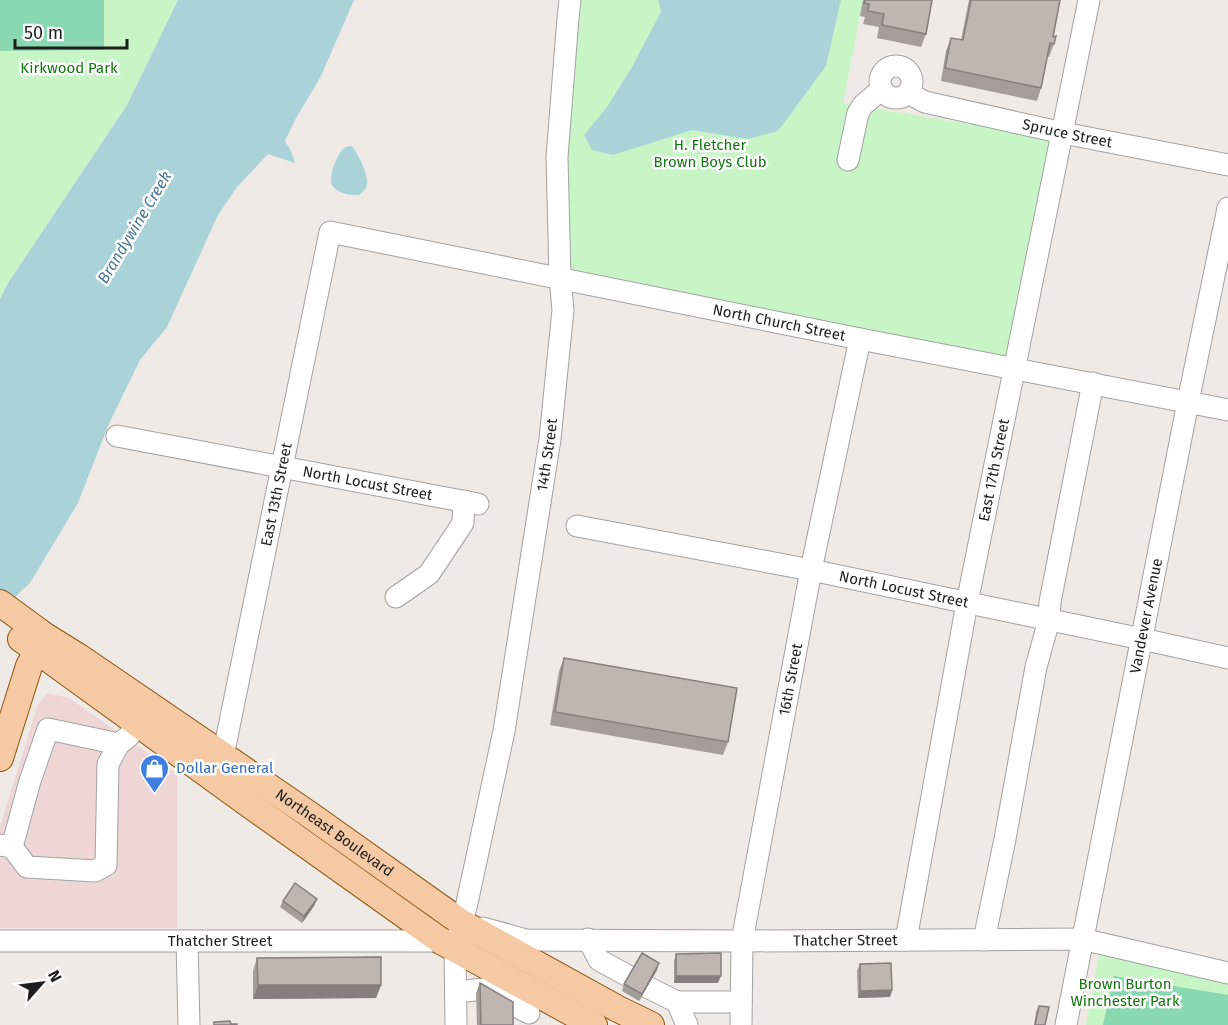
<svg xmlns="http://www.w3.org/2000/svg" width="1228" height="1025" font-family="'Fira Sans',sans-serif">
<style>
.commercial{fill:#eed6d7}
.park{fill:#c7f5c5}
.pitch{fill:#89d8b1}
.water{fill:#a9d3d9}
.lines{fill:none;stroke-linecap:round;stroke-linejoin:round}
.minor-casing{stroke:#a2a2a2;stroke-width:23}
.major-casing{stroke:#8e540b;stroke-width:28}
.minor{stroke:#fff;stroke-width:21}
.major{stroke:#f5c9a4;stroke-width:26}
.wall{fill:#a49d99}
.shaded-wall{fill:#867f7d}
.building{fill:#bfb6b2;stroke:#867f7d;stroke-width:1.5}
.labels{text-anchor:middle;stroke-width:5;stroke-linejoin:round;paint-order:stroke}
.park-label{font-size:15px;fill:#167513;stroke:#fff}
.street-label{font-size:15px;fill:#1e1e1e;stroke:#fff}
.shop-label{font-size:15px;fill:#366cbe;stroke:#fff;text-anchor:start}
.water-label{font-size:16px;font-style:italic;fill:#4b7a98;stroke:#fff}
</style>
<rect width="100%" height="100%" fill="#efeae5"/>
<path class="commercial" d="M 48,693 L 69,698 L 177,774 L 177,928 L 0,928 L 0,826 L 38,704 Z"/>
<path class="park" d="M 0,0 L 178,0 L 127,104 L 8,283 L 0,299 Z
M 574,0 L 863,0 L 843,103 L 1053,138 L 1009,359 L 571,271 L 566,110 Z
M 1099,955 L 1228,981 L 1228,1025 L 1086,1025 Z"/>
<path class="pitch" d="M 0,0 L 104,0 L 104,50 L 0,51 Z
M 1114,976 L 1228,995 L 1228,1025 L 1103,1025 Z"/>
<path class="water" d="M 178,0 L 354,0 L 321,76 L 295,120 L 285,141 L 291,151 L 295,163 L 268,154 L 237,187 L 218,215 L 167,327 L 140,360 L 108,426 L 78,503 L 30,583 L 19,593 L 0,618 L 0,299 L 8,283 L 127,105 Z
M 658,0 L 841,0 L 826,66 L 778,131 L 748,139 L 692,130 L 613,155 L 592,150 L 584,135 L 607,107 L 632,67 L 661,12 Z
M 352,146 C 358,154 371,178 366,188 C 365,190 360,194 359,195 C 350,195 337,194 332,185 C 328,177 337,155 343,149 C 347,146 347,147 352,146 Z"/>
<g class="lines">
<defs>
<g id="minor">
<circle cx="896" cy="82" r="16"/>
<path id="s1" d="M 908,93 L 925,102 L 1063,133 L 1228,165"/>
<path d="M 848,160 L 858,113 L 863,105 L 882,89"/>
<path id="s2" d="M 117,436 L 478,504"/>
<path id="s3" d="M 577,526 L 811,570 L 1142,639 L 1228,658"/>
<path d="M 396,597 L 429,574 L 463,523 L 464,501"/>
<path id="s4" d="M 223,756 L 330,232 L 860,339 L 1228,410"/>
<path d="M 0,845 L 12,847 L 30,781 L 48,729 L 119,744 L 129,736 L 137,722"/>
<path d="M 12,847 L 27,867 L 95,871 L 106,865 L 108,764 L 119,744"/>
<path id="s5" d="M 483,928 L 526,940 L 742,941 L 1082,939 L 1228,973"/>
<path d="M 588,939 L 599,960 L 630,977"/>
<path id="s6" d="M 906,940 L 967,603 L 1089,0"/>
<path d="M 984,940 L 1005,839 L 1036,667 L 1049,620 L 1050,602 L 1093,383"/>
<path id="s7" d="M 0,941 L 441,941"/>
<path d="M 187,941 L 189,1025"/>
<path d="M 647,987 L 677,1002 L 687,1025"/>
<path d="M 456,992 L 484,989 L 529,1013"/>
<path d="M 677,1002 L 741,1002"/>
<path id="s8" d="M 456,1025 L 455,950 L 467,903 L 504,731 L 550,439 L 563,310 L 560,277 L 557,157 L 568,18 L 570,0"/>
<path id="s9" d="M 741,1025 L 742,941 L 811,570 L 860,339"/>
<path id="s10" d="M 1066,1025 L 1188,402 L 1228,208"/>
</g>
<g id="major">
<path id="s11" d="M 0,603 L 45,636 L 79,657 L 310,815 L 462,923 L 618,1009 L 651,1025"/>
<path d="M 21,639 L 243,800 L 441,941 L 594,1025"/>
<path d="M 0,758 L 29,666 L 45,638"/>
</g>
</defs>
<use href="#minor" class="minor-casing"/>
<use href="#major" class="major-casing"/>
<use href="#minor" class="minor"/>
<use href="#major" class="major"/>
</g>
<path class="wall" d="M 863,0 L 932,0 L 926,34 L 921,47 L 877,38 L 879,27 L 863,24 L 865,17 L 860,16 Z
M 969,0 L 1060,0 L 1053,37 L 1054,44 L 1049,57 L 1047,56 L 1041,88 L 1037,101 L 941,81 L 946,51 L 951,38 L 961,40 Z
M 564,658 L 728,742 L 723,755 L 550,725 L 559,671 Z
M 317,899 L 314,906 L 302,923 L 280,907 L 283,901 Z
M 676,954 L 718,983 L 674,983 L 674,960 Z
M 257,958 L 381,985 L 376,998 L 253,999 L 253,971 Z
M 860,964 L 892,990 L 890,997 L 858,998 L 857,971 Z
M 657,970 L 639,1001 L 622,991 L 624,984 Z
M 480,983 L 513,1025 L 477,1025 L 476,993 Z
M 1039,1006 L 1045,1025 L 1034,1025 L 1036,1012 Z"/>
<path class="shaded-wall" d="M 317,899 L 314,906 L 302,923 L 304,916 Z
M 659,963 L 657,970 L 639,1001 L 642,994 Z
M 676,976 L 721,976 L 718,983 L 674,983 Z
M 258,985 L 381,985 L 376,998 L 253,999 Z
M 892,990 L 890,997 L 858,998 L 860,991 Z"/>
<path class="building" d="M 865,0 L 932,0 L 926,34 L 882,25 L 884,14 L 868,11 L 869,4 L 864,3 Z
M 971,0 L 1060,0 L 1053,37 L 1056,36 L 1054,44 L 1050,43 L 1041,88 L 945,68 L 951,38 L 963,40 Z
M 564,658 L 737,688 L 728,742 L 555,712 Z
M 295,883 L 317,899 L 304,916 L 283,901 Z
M 642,953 L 659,963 L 642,994 L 624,984 Z
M 721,953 L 721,976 L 676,976 L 676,954 Z
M 381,957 L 381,985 L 258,985 L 257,958 Z
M 891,963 L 892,990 L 860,991 L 860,964 Z
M 480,983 L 513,1002 L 513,1025 L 481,1025 Z
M 1039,1006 L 1049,1007 L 1045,1025 L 1035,1025 Z
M 230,1021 L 231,1024 L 237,1024 L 237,1025 L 214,1025 L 214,1022 Z"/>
<defs>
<symbol id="shop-pin" viewBox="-11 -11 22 30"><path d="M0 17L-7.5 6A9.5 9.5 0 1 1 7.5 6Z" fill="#3f7fe0" stroke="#fff"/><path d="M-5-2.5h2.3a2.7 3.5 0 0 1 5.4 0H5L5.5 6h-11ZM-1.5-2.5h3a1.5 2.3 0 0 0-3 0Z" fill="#fff"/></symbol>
</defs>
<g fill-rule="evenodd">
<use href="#shop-pin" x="138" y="752" width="33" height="45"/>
</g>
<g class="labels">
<g class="park-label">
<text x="69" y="73">Kirkwood Park</text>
<text x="710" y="150">H. Fletcher<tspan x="710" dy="17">Brown Boys Club</tspan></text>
<text x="1125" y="989">Brown Burton<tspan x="1125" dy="17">Winchester Park</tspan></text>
</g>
<g class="street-label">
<text dy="5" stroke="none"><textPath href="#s1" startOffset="165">Spruce Street</textPath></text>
<text dy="5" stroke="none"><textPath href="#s4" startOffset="993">North Church Street</textPath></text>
<text dy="5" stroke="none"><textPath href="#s8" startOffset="579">14th Street</textPath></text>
<text dy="5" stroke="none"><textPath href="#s6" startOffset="478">East 17th Street</textPath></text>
<text dy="5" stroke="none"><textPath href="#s2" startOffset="255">North Locust Street</textPath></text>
<text dy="5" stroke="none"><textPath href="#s4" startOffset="267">East 13th Street</textPath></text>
<text dy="5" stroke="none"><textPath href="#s3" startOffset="333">North Locust Street</textPath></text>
<text dy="5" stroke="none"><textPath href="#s10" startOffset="417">Vandever Avenue</textPath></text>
<text dy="5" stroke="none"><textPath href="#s9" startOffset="350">16th Street</textPath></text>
<text dy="5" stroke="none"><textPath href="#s11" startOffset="406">Northeast Boulevard</textPath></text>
<text dy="5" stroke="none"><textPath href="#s7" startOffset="220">Thatcher Street</textPath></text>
<text dy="5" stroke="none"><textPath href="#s5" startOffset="364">Thatcher Street</textPath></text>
</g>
<g class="shop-label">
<text x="176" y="773">Dollar General</text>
</g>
<g class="water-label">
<text transform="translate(134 227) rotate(-59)" y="6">Brandywine Creek</text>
</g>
</g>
<g transform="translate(42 983) rotate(62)" stroke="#ffffff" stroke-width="4.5" paint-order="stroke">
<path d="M0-4.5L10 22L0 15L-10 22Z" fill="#1e1e1e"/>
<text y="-9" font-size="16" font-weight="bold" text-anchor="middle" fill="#1e1e1e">N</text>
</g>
<path d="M15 39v9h112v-9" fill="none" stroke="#1e1e1e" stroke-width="3"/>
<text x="24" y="39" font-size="18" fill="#1e1e1e" stroke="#ffffff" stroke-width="4.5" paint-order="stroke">50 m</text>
</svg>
